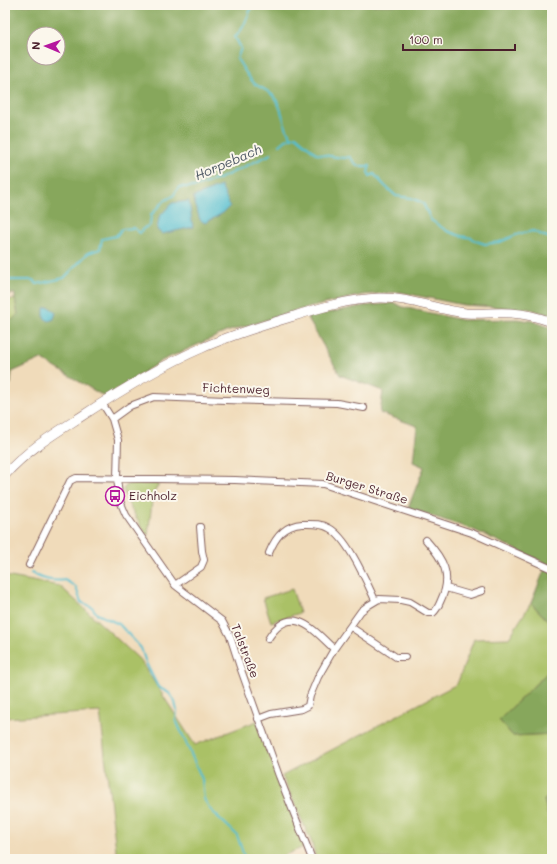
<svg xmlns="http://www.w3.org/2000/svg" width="557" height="864" font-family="Mali,sans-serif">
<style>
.green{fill:#aac166;stroke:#7a7048}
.forest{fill:#87a75b;stroke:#686343;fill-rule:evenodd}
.water{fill:#53becf;stroke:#4e6e7d}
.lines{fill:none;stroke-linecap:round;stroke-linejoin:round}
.stream{stroke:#53becf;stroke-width:2}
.street-casing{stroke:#84615d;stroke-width:8}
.secondary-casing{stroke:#84615d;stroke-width:10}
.street{stroke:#fff;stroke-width:6}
.secondary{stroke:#fff;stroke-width:9}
.labels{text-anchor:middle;stroke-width:4;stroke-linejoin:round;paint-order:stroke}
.street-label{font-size:12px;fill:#4a1f2b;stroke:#fbf7ec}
.poi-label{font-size:12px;fill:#4a1f2b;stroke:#fbf7ec;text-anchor:start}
.water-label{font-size:13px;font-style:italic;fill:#4d5764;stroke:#fbf7ec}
</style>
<rect width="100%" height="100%" fill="#fbf7ec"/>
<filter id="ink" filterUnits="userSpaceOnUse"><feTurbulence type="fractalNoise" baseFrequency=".025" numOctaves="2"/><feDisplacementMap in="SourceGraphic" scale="8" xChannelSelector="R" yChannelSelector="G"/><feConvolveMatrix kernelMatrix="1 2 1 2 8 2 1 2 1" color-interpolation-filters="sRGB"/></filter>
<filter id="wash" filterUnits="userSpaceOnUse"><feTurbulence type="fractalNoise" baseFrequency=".012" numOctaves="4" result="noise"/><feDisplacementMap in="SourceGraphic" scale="16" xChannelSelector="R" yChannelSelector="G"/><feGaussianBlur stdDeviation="0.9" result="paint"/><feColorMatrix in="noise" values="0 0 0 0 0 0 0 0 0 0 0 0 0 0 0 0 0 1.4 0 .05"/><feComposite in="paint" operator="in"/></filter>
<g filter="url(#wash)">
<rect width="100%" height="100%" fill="#f0dbba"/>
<path class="green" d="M 15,299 L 18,315 L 5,327 L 5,300 Z
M 128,484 L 159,484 L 153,494 L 148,535 L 145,533 L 128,503 L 123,489 Z
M 5,576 L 60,586 L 140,660 L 195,745 L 257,721 L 304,847 L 275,859 L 117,859 L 100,712 L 5,718 Z
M 292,589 L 300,613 L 271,622 L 263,598 Z
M 531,603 L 552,625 L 552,668 L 499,720 L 513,736 L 552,734 L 552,794 L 544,800 L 552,830 L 552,859 L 316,859 L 312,843 L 282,776 L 457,684 L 474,639 L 509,638 Z"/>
<path class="forest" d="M 5,5 L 552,5 L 552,316 L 530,309 L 463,305 L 400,292 L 362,295 L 299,310 L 226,332 L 161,361 L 105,397 L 41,359 L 12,372 L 11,384 L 5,383 L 5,327 L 18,314 L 15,299 L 15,294 L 5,294 ZM 34,34 L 58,34 L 58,58 L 34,58 Z
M 395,303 L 403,307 L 462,320 L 517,319 L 532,321 L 552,328 L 552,566 L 474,530 L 408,508 L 424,467 L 413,462 L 417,426 L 380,413 L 383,391 L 340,375 L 307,317 L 363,306 Z
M 545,568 L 552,572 L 552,625 L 531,603 Z
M 552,668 L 552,734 L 513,736 L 499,720 Z
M 552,794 L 552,830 L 544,800 Z"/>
<path class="water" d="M 221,186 L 230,206 L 223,213 L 205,223 L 200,220 L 193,197 Z
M 189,201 L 193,227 L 162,234 L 157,230 L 159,217 L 172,203 Z
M 49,307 L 56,312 L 54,319 L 49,321 L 44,318 L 44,308 Z"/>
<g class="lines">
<path class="stream" d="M 252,5 C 249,14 242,32 235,37 L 241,48 L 237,59 C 242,66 249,79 255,84 C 262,89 270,91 275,98 C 284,110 282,127 292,138
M 280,145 L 286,140 L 296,136 L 317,154 L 343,158 L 350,157 L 357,166 L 370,166 L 368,172 L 370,176 L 374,174 L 385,186 L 396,196 L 411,198 L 423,203 L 431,220 L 447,231 L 461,236 L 472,238 L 476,241 L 485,244 L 500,242 L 518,234 L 533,231 L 544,236 L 552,238
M 5,280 L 33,280 L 37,284 L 64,278 L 88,253 L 100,249 L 102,239 L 116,236 L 122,229 L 134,228 L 140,233 L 144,228 L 150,225 L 151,215 L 164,201 L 173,196 L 179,187 L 195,187 L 221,178 L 271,154
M 31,573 C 43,579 52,582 65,580 L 76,587 L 81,602 L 92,607 L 97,614 L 119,624 L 141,648 L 146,663 L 158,687 L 169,693 L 175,702 L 177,711 L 176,720 L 202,779 L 204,799 L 210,809 L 217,816 L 237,835 L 245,859"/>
</g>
</g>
<g filter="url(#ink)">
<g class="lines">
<defs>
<path id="street" d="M 102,403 L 112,419 L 118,440 L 117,478 L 119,495 L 120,501 L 126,515 L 175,585 L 222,621 L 230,636 L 240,667 L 279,776 L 312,859
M 112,419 L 130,406 L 154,397 L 225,400 L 337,403 L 364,408
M 269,553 C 275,538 284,525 302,524 C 311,524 321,523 329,528 C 348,538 366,581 375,600
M 29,565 L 70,481 L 76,478 L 235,480 L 323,484 L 472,533 L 552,569
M 175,585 L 201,567 L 204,560 L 202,551 L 200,527
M 446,588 L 470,595 L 482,591
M 351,627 L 396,657 L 405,657
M 268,639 C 291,602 313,629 334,649
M 258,719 L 271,714 L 302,709 L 308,706 L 310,696 L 318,677 L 334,649 L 361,611 L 369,605 L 379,599 L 401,600 L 410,602 L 428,613 L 433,613 C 437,610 439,605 441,600 C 453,575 443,559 426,540"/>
<path id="secondary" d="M 5,475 C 27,450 54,434 82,416 C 120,391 160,366 202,348 C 231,335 261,326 291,317 C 319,308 349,299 379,298 C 409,297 436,310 466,313 C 481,314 496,312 511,313 C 525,314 538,317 552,322"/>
</defs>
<use href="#street" class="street-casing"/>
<use href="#secondary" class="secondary-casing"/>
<use href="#street" class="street"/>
<use href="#secondary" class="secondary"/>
</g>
</g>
<defs>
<symbol id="bus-ring" viewBox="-11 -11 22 22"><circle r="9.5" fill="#fbf7ec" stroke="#b5179e" stroke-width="1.5"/><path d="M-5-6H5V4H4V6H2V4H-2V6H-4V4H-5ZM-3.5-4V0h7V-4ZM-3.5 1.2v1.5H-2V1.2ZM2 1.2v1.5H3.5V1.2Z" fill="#b5179e"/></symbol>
</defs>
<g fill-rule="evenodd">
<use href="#bus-ring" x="104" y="485" width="22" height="22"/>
</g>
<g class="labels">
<g class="street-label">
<text transform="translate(236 389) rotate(2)" y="4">Fichtenweg</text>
<text transform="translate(367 488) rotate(17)" y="4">Burger Straße</text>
<text transform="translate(245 651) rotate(69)" y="4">Talstraße</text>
</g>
<g class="poi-label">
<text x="129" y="500">Eichholz</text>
</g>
<g class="water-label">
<text transform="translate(228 162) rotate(-23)" y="5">Horpebach</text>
</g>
</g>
<rect width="557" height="864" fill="none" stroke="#fbf7ec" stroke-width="20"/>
<g transform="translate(46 46) rotate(272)"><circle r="19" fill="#fbf7ec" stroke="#b4a19f"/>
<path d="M0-3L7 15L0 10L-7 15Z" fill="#b5179e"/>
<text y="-6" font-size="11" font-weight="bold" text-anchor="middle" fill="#4a1f2b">N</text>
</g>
<path d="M403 44v6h112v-6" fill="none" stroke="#4a1f2b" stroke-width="2"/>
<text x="409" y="44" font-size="12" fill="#4a1f2b" stroke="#fbf7ec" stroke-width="3" paint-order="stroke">100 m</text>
</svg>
